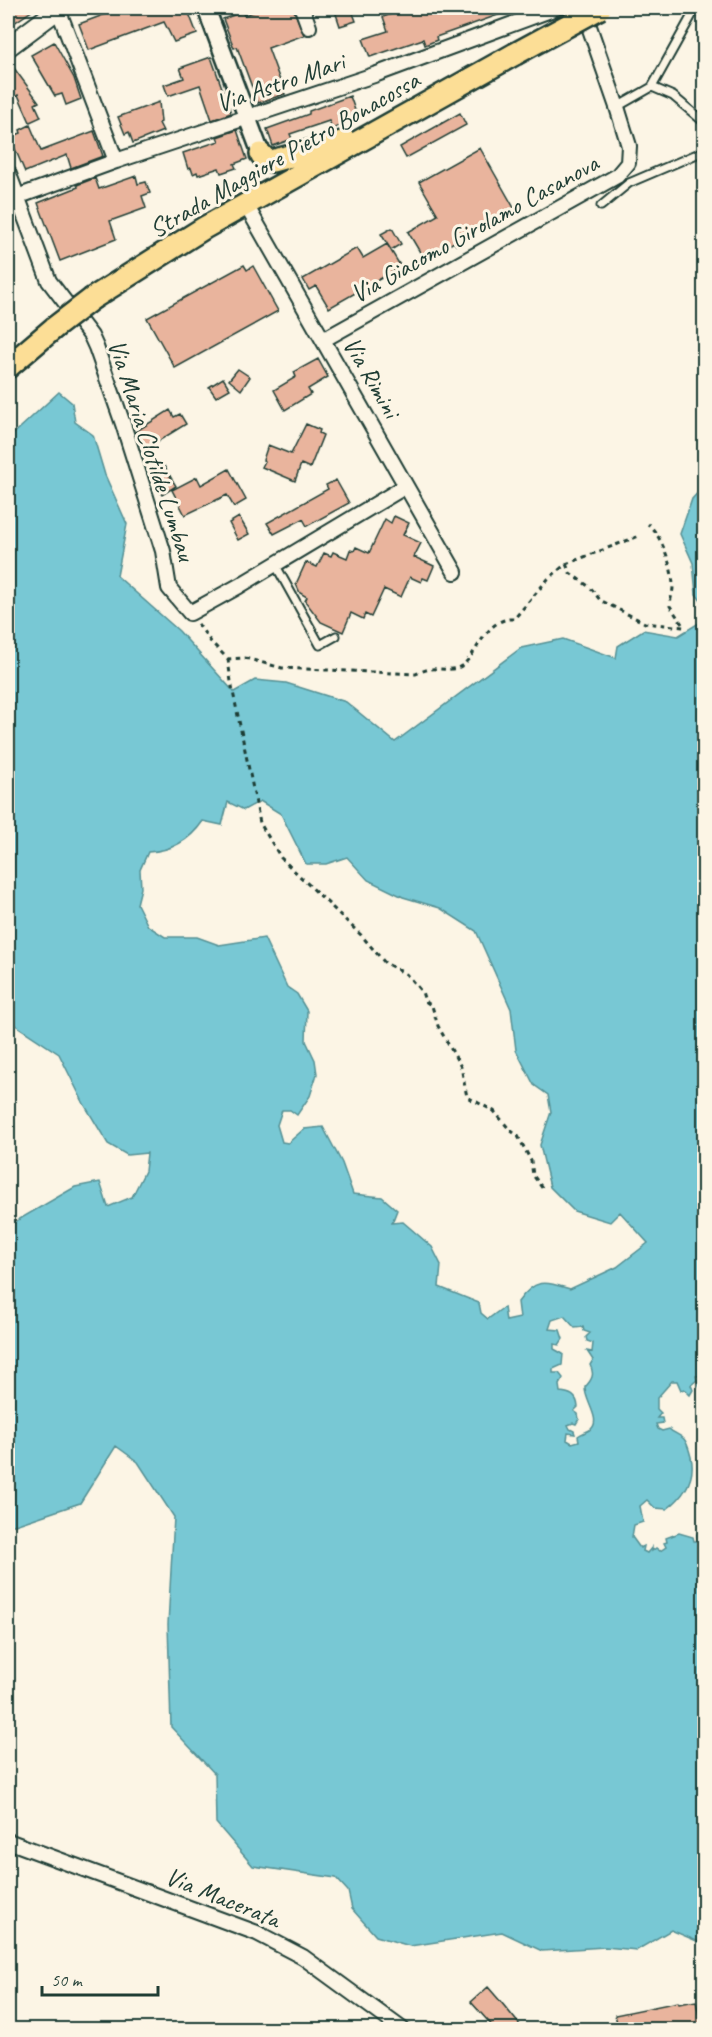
<svg xmlns="http://www.w3.org/2000/svg" width="712" height="2037" font-family="Caveat,sans-serif">
<style>
.water{fill:#78c8d4;stroke:#549094;stroke-width:1.5;fill-rule:evenodd}
.building{fill:#e9b49d;stroke:#1f3d34;stroke-width:1.5}
.lines{fill:none;stroke-linecap:round;stroke-linejoin:round}
.service-casing{stroke:#1f3d34;stroke-width:11}
.minor-casing{stroke:#1f3d34;stroke-width:18}
.tertiary-casing{stroke:#1f3d34;stroke-width:21}
.secondary-casing{stroke:#1f3d34;stroke-width:22}
.primary-casing{stroke:#1f3d34;stroke-width:26}
.path{stroke:#1f3d34;stroke-width:3;stroke-dasharray:4.5 4.5;stroke-linecap:butt}
.service{stroke:#fcf5e5;stroke-width:7}
.minor{stroke:#fcf5e5;stroke-width:14}
.tertiary{stroke:#fcf5e5;stroke-width:16}
.secondary{stroke:#fcf5e5;stroke-width:18}
.primary{stroke:#fcde96;stroke-width:21}
.primary-bridge-casing{stroke:#1f3d34;stroke-width:26;stroke-linecap:butt}
.primary-bridge{stroke:#fcde96;stroke-width:21}
.labels{text-anchor:middle;stroke-width:6;stroke-linejoin:round;paint-order:stroke}
.street-label{font-size:26px;fill:#1f3d34;stroke:#fcf5e5}
</style>
<rect width="100%" height="100%" fill="#fcf5e5"/>
<filter id="ink" filterUnits="userSpaceOnUse"><feTurbulence type="fractalNoise" baseFrequency=".0167" numOctaves="2"/><feDisplacementMap in="SourceGraphic" scale="12" xChannelSelector="R" yChannelSelector="G"/><feConvolveMatrix kernelMatrix="1 2 1 2 8 2 1 2 1" color-interpolation-filters="sRGB"/></filter>
<g filter="url(#ink)">
<path class="water" d="M 59,392 L 72,403 L 75,422 L 93,435 L 105,475 L 127,524 L 117,576 L 179,631 L 234,692 L 255,680 L 286,683 L 346,702 L 395,742 L 521,648 L 563,639 L 616,658 L 618,646 L 643,630 L 678,636 L 699,623 L 704,605 L 696,594 L 693,563 L 680,534 L 692,499 L 704,486 L 704,1442 C 695,1424 707,1400 698,1382 L 702,1375 L 700,1374 L 699,1376 L 696,1376 L 697,1380 L 691,1385 L 693,1390 L 690,1395 L 684,1389 L 681,1390 L 677,1381 L 672,1381 L 657,1398 L 657,1409 L 661,1413 L 657,1418 L 662,1418 L 663,1423 L 656,1424 L 658,1429 L 662,1431 L 669,1429 C 673,1433 679,1434 684,1439 C 688,1444 689,1450 691,1457 C 696,1479 684,1496 667,1509 L 655,1508 L 647,1500 L 640,1506 L 643,1522 L 634,1525 L 632,1537 L 640,1548 L 644,1546 L 643,1551 L 647,1553 L 652,1547 L 652,1551 L 656,1548 L 660,1551 L 666,1547 L 664,1543 L 667,1542 L 666,1538 L 679,1533 L 693,1537 L 694,1541 L 698,1541 L 697,1534 L 704,1529 L 704,1944 L 671,1930 L 637,1950 L 605,1947 L 542,1951 L 502,1932 L 410,1946 L 376,1936 L 352,1909 L 348,1891 L 336,1878 L 253,1866 L 216,1823 L 215,1774 L 171,1727 L 168,1624 L 174,1517 L 138,1462 L 116,1446 L 80,1503 L 15,1525 L 8,1525 L 8,1221 L 13,1223 L 75,1187 L 100,1182 L 108,1207 L 132,1197 L 145,1171 L 147,1153 L 127,1155 L 108,1144 L 84,1104 L 59,1054 L 8,1020 L 8,439 ZM 260,801 L 281,814 L 306,864 L 326,864 L 347,857 L 368,880 L 403,897 L 440,908 L 476,931 L 511,1009 L 516,1050 L 534,1085 L 548,1095 L 551,1112 L 540,1145 L 550,1187 L 574,1211 L 610,1222 L 620,1212 L 648,1243 L 617,1267 L 570,1289 C 544,1281 535,1278 518,1302 L 520,1318 L 506,1321 L 504,1307 L 488,1319 L 481,1313 L 479,1303 L 439,1287 L 441,1265 L 432,1247 L 403,1222 L 392,1223 L 397,1210 L 382,1197 L 353,1194 L 342,1163 L 323,1127 L 304,1129 L 288,1143 L 282,1142 L 277,1125 L 282,1110 L 290,1110 L 297,1115 L 310,1096 L 317,1074 L 315,1060 L 306,1041 L 307,1011 L 297,994 L 287,987 L 264,938 L 219,945 L 197,937 L 165,937 L 148,926 L 137,904 L 141,888 L 140,870 L 148,852 C 171,851 190,840 203,821 L 222,825 L 228,802 L 244,810 ZM 564,1316 L 575,1328 L 583,1327 L 584,1331 L 590,1333 L 586,1337 L 587,1341 L 593,1343 L 592,1352 L 587,1351 L 593,1360 L 590,1365 C 595,1374 592,1380 585,1387 C 584,1400 602,1420 591,1429 C 587,1432 582,1433 578,1436 L 579,1441 L 572,1443 L 567,1440 L 568,1433 L 575,1434 L 574,1431 L 570,1429 L 568,1425 L 573,1423 L 576,1424 L 579,1419 L 578,1414 L 574,1411 L 578,1407 C 577,1395 570,1393 560,1392 L 559,1385 L 563,1378 L 559,1373 L 553,1373 L 553,1369 L 562,1365 L 563,1354 L 554,1349 L 554,1344 L 559,1345 L 563,1339 L 560,1330 L 549,1329 L 552,1320 Z"/>
<path class="building" d="M 8,8 L 36,8 L 8,27 Z
M 122,8 L 187,8 L 197,34 L 174,42 L 164,22 L 89,50 L 79,24 Z
M 265,8 L 293,8 L 304,35 L 268,48 L 285,94 L 258,103 L 237,47 L 234,48 L 223,19 L 242,12 L 244,15 Z
M 345,8 L 351,8 L 356,21 L 340,26 L 335,11 Z
M 398,8 L 426,8 L 428,13 L 445,8 L 515,8 L 515,9 L 436,37 L 437,40 L 425,45 L 423,39 L 370,57 L 363,39 L 388,31 L 383,17 L 400,11 Z
M 54,42 L 74,78 L 81,99 L 66,105 L 62,94 L 55,96 L 31,55 Z
M 211,57 L 231,113 L 212,120 L 200,85 L 168,96 L 164,85 L 184,78 L 180,68 Z
M 8,60 L 39,102 L 35,104 L 41,117 L 30,122 L 18,95 L 8,102 Z
M 350,96 L 357,116 L 333,129 L 329,121 L 290,134 L 292,139 L 273,146 L 267,129 L 309,114 L 309,111 Z
M 159,102 L 161,122 L 159,123 L 163,131 L 133,143 L 129,132 L 125,134 L 118,117 Z
M 460,113 L 466,125 L 406,158 L 400,147 Z
M 30,125 L 41,151 L 94,131 L 103,156 L 71,168 L 67,155 L 25,172 L 10,137 L 21,133 L 20,130 Z
M 237,130 L 247,159 L 234,164 L 236,168 L 221,173 L 219,168 L 198,175 L 197,172 L 193,174 L 191,168 L 188,169 L 183,153 L 219,141 L 217,137 Z
M 480,148 L 514,208 L 471,233 L 473,236 L 456,245 L 454,242 L 424,259 L 408,232 L 438,215 L 419,182 Z
M 136,176 L 138,184 L 146,182 L 150,193 L 142,196 L 146,208 L 110,221 L 116,239 L 60,261 L 38,203 L 78,187 L 77,185 L 95,178 L 99,189 Z
M 392,228 L 401,244 L 391,250 L 381,234 Z
M 387,244 L 401,267 L 329,308 L 316,286 L 309,290 L 303,279 L 357,248 L 363,258 Z
M 244,265 L 247,270 L 253,266 L 278,311 L 175,368 L 147,318 Z
M 318,359 L 328,377 L 308,389 L 311,394 L 285,410 L 274,390 L 296,377 L 294,372 Z
M 238,369 L 250,377 L 241,390 L 229,380 Z
M 223,378 L 230,389 L 216,397 L 209,387 Z
M 170,410 L 174,417 L 180,414 L 186,424 L 144,450 L 135,432 Z
M 306,424 L 320,430 L 319,433 L 323,435 L 310,468 L 301,464 L 295,481 L 262,467 L 265,461 L 263,460 L 268,445 L 291,454 Z
M 164,466 L 176,486 L 162,495 L 151,474 Z
M 229,469 L 246,500 L 234,507 L 227,495 L 185,515 L 172,490 L 197,477 L 201,485 Z
M 336,480 L 349,503 L 307,526 L 303,519 L 274,534 L 267,523 L 328,489 L 326,485 Z
M 394,516 L 409,523 L 403,535 L 421,543 L 414,557 L 434,566 L 428,580 L 423,578 L 421,582 L 410,577 L 401,597 L 384,589 L 371,617 L 365,614 L 363,619 L 351,613 L 343,632 L 321,622 L 305,601 L 307,597 L 300,593 L 296,584 L 306,562 L 317,567 L 324,553 L 331,556 L 333,552 L 347,558 L 350,550 L 354,551 L 356,547 L 369,553 L 385,519 L 391,523 Z
M 239,517 L 249,534 L 238,540 L 229,523 Z
M 488,1987 L 501,2002 L 524,2030 L 496,2030 L 471,2002 Z
M 696,2001 L 702,2030 L 619,2030 L 615,2015 L 678,2002 L 679,2004 Z"/>
<g class="lines">
<defs>
<path id="service" d="M 652,87 L 673,96 L 704,122
M 617,107 L 652,87 L 696,8
M 601,206 L 629,183 L 704,151
M 275,564 L 320,645 L 336,636"/>
<path id="minor" d="M 302,8 L 309,27
M 58,9 L 116,161
M 8,172 L 49,281 L 91,336 L 96,347 L 123,424 L 163,551 L 169,588 L 190,613 L 239,586 L 406,486
M 17,197 L 116,161 L 377,74 L 556,8
M 246,205 L 455,572
M 323,340 L 617,176 L 628,163 L 629,146 L 617,107 L 583,9
M 8,1841 L 257,1933 L 303,1957 L 403,2030"/>
<path id="tertiary" d="M 206,8 L 261,154"/>
<path id="secondary" d="M 8,47 L 60,8"/>
<path id="primary" d="M 261,154 L 266,160 L 272,161 L 346,141
M 93,298 L 204,228 L 515,54
M 8,367 L 54,328"/>
</defs>
<use href="#service" class="service-casing"/>
<use href="#minor" class="minor-casing"/>
<use href="#tertiary" class="tertiary-casing"/>
<use href="#secondary" class="secondary-casing"/>
<use href="#primary" class="primary-casing"/>
<path class="path" d="M 566,564 L 570,573 L 591,588 L 600,600 L 645,623 L 684,627 L 670,606 C 670,599 673,593 673,587 C 673,568 662,536 648,524
M 198,624 L 211,642 L 228,659 L 245,658 L 282,668 L 416,674 C 420,672 425,670 430,669 C 443,668 456,673 466,662 C 480,647 489,617 514,619 L 548,579 L 566,564 L 639,536
M 228,659 L 231,682 L 260,823 L 281,858 L 361,935 L 385,963 L 406,974 L 422,992 L 425,1001 L 432,1006 L 438,1026 L 461,1067 L 467,1097 L 494,1111 L 510,1130 L 518,1136 L 531,1161 L 533,1175 L 543,1189"/>
<use href="#service" class="service"/>
<use href="#minor" class="minor"/>
<use href="#tertiary" class="tertiary"/>
<use href="#secondary" class="secondary"/>
<use href="#primary" class="primary"/>
<defs>
<path id="primary-bridge" d="M 515,54 L 600,8
M 54,328 L 93,298"/>
</defs>
<use href="#primary-bridge" class="primary-bridge-casing"/>
<use href="#primary-bridge" class="primary-bridge"/>
</g>
</g>
<g class="labels">
<g class="street-label">
<text transform="translate(280 82) rotate(-19)" y="9">Via Astro Mari</text>
<text transform="translate(284 154) rotate(-30)" y="9">Strada Maggiore Pietro Bonacossa</text>
<text transform="translate(474 228) rotate(-29)" y="9">Via Giacomo Girolamo Casanova</text>
<text transform="translate(372 377) rotate(60)" y="9">Via Rimini</text>
<text transform="translate(152 450) rotate(72)" y="9">Via Maria Clotilde Lumbau</text>
<text transform="translate(223 1897) rotate(22)" y="9">Via Macerata</text>
</g>
</g>
<rect width="712" height="2037" fill="none" stroke="#fcf5e5" stroke-width="30"/>
<rect x="15" y="15" width="682" height="2007" fill="none" stroke="#1f3d34" stroke-width="2" filter="url(#ink)"/>
<path d="M42 1986v9h116v-9" fill="none" stroke="#1f3d34" stroke-width="3"/>
<text x="51" y="1986" font-size="18" fill="#1f3d34" stroke="#fcf5e5" stroke-width="4.5" paint-order="stroke">50 m</text>
</svg>
